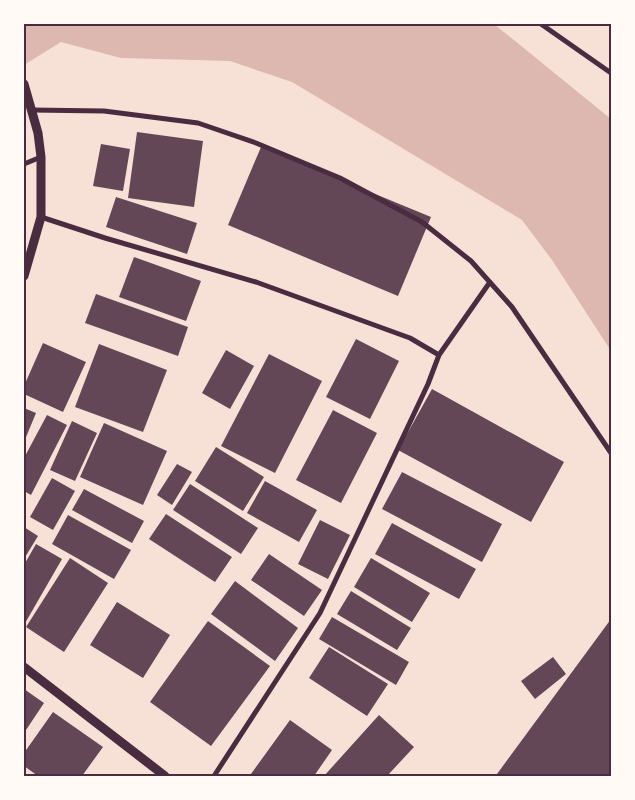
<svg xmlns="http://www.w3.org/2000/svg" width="635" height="800" font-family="Mulish,sans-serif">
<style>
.water{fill:#dcb8b0}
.building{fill:#644757}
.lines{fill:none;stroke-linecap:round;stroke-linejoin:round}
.minor{stroke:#4a2c40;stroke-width:5}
.tertiary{stroke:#4a2c40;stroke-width:9}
.neatline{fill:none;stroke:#4a2c40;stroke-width:2}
</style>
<rect width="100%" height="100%" fill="#f7e1d7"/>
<path class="water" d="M 24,24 L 494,24 L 611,119 L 611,351 L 552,260 L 522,220 L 292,82 L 230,61 L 121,58 L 61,42 L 24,65 Z"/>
<path class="building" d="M 137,132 L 203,141 L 194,207 L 128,198 Z
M 101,144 L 130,149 L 123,191 L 93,186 Z
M 261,147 L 431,217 L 398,296 L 228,225 Z
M 116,197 L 197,223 L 187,254 L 106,227 Z
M 134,257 L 201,281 L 186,321 L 119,297 Z
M 96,294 L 188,327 L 178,356 L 85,323 Z
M 356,339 L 399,361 L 370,419 L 326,397 Z
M 43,343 L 86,362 L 63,412 L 24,394 L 24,386 Z
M 99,344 L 167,370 L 143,432 L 75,407 Z
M 226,350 L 254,366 L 230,409 L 202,393 Z
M 269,354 L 322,381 L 275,473 L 221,446 Z
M 432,389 L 564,462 L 531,522 L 398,450 Z
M 24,408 L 36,413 L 24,442 Z
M 333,410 L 377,433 L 341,503 L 296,480 Z
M 47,415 L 67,425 L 31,495 L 24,491 L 24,458 Z
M 72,421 L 97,433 L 75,481 L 50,470 Z
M 104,423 L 167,451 L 143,505 L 80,477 Z
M 216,447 L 264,477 L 243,511 L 195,481 Z
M 177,464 L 192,472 L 172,505 L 157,495 Z
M 402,472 L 502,524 L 482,562 L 382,509 Z
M 52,478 L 75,491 L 53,530 L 30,517 Z
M 265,481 L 317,510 L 299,542 L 247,513 Z
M 190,484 L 258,528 L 241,554 L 173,510 Z
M 84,489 L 144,521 L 132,543 L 72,510 Z
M 166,514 L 232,557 L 215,582 L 149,539 Z
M 68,515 L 131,550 L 114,579 L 52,544 Z
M 320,520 L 350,535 L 328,579 L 298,564 Z
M 392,523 L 476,569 L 459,599 L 375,554 Z
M 24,527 L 38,536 L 24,559 Z
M 36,544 L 62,559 L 24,625 L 24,565 Z
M 269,554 L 322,590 L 304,616 L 251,580 Z
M 70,558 L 108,583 L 64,652 L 26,627 Z
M 371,558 L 430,593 L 412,622 L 354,587 Z
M 235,581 L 298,628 L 275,661 L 211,614 Z
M 351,591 L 411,628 L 397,650 L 337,614 Z
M 117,602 L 170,635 L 143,678 L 90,645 Z
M 332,617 L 409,662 L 396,685 L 319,639 Z
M 611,619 L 611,776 L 501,776 L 497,774 Z
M 208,621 L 270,666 L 211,746 L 150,702 Z
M 329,647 L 388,684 L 367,716 L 309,678 Z
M 553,657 L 566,674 L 535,699 L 521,681 Z
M 24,689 L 44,703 L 26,730 L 24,728 Z
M 53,712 L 103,747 L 82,776 L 38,776 L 24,766 L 24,753 Z
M 379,715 L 414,747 L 387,776 L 324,776 Z
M 290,720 L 332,750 L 314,776 L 254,776 L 251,774 Z"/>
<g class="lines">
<path class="minor" d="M 541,24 L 611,73
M 31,110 L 104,111 L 198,123 L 256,143 L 340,178 L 422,222 L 471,261 L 512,307 L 611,453
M 24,164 L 41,157
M 41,217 L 105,238 L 256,282 L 410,338 L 439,355
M 214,776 L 320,613 L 428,384 L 439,355 L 490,282"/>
<path class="tertiary" d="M 24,84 L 38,133 L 41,157 L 41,217 L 24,276
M 24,667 L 165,776"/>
</g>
<rect width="635" height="800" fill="none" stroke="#fffaf5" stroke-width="50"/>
<rect x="25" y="25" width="585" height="750" class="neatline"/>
</svg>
